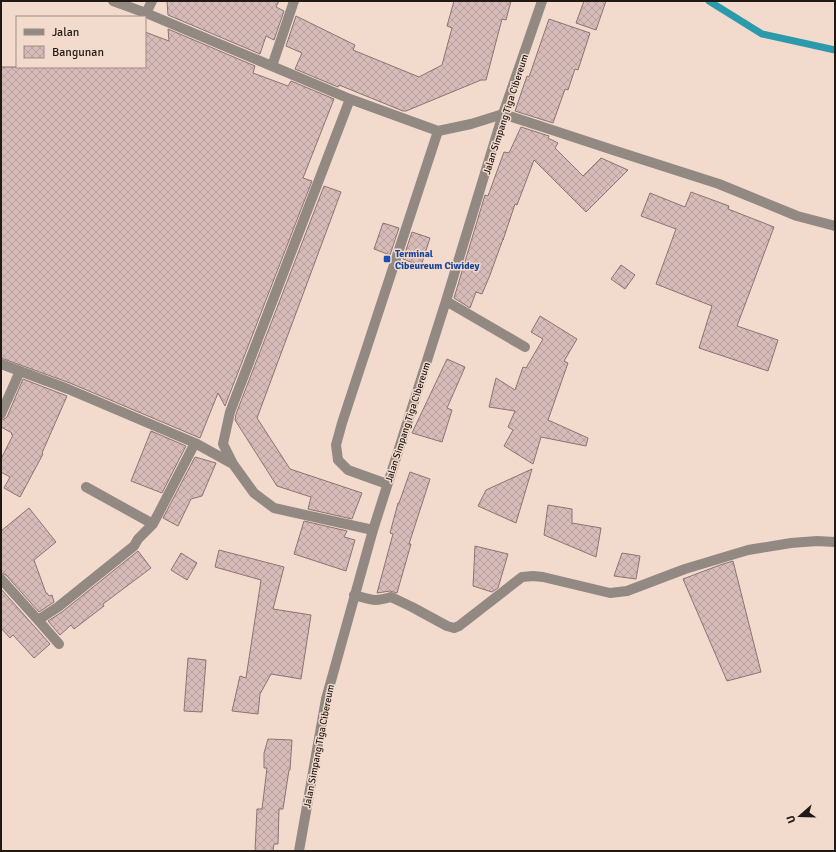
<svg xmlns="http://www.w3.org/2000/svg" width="836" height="852" font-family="Signika,sans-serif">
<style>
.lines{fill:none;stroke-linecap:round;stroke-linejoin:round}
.stream{stroke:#2b9aab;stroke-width:7}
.building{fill:url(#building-cross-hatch);stroke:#8c7371}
.lane{stroke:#928983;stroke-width:10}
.street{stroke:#928983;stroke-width:10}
.transit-dot{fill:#1a4fb4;stroke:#f2dbcd;stroke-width:1.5}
.labels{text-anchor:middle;stroke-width:3;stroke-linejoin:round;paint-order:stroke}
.street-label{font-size:10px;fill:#211914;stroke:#f2dbcd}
.transit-label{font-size:10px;font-weight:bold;fill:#164399;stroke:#f2dbcd;text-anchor:start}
</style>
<defs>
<pattern id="building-cross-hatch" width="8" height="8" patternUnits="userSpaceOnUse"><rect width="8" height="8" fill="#d7bbb9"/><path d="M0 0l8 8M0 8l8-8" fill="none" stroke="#b8a09e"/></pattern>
</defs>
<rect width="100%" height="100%" fill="#f2dbcd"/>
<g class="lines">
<path class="stream" d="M 709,1 L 762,34 L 835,50"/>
</g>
<path class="building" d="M 167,1 L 279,1 L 276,7 L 284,11 L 274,40 L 266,36 L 260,54 L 168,15 Z
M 454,1 L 511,1 L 506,20 L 502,19 L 486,80 L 481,80 L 406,111 L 403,111 L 339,85 L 338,87 L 295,69 L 302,53 L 286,46 L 296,16 L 355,45 L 353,50 L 419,77 L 442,65 L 452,28 L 447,26 Z
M 584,1 L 606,1 L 596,30 L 576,23 Z
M 549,19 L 590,33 L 578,70 L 575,69 L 568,90 L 565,89 L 553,123 L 515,111 L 527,76 L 529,77 Z
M 168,29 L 255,66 L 253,73 L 288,86 L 291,81 L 334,99 L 303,178 L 312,181 L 225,406 L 218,393 L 200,438 L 70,383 L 1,358 L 1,67 L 145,67 L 145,32 L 169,41 Z
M 521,127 L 549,136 L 548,138 L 558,143 L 555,148 L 583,176 L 601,158 L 628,170 L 586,212 L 534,160 L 517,205 L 515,204 L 503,240 L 503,239 L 490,275 L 482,294 L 476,292 L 470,308 L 454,298 L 485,195 L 488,196 L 504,152 L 509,153 Z
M 324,186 L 341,192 L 257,418 L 290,469 L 362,493 L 352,519 L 308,509 L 311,497 L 277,486 L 235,420 L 236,414 Z
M 691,192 L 729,206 L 728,209 L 774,227 L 737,326 L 778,340 L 768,371 L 699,348 L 712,306 L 656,284 L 676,229 L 641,216 L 650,193 L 685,207 Z
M 383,223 L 399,228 L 390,255 L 374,249 Z
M 412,232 L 430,238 L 421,266 L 403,259 Z
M 621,265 L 635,275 L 625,289 L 611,279 Z
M 540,316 L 577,339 L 564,361 L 568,363 L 548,420 L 588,438 L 586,446 L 541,437 L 533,464 L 504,446 L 513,430 L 508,427 L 515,411 L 489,407 L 496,378 L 515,390 L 523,367 L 526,368 L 543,339 L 531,332 Z
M 447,359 L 465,367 L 447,408 L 452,410 L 442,442 L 412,433 Z
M 23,379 L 67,396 L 42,453 L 43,454 L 20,497 L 4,488 L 10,477 L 1,472 L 1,459 L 13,435 L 11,434 L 12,433 L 1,427 L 1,420 L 4,419 L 7,417 Z
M 151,431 L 186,446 L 162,493 L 131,481 Z
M 195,457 L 216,463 L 202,496 L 191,499 L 178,526 L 163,518 Z
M 532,469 L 516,523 L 478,506 L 486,490 Z
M 410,472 L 430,479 L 409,544 L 411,544 L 397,593 L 390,591 L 377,593 L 393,534 L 390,533 L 398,503 L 399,503 Z
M 548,505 L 572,509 L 572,523 L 601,528 L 596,557 L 544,535 Z
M 29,508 L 56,542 L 34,560 L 46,593 L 47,593 L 49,596 L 52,595 L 54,602 L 39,612 L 6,575 L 1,573 L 1,531 Z
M 304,521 L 347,531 L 344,537 L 355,540 L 346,571 L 294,554 Z
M 475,546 L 508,554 L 498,588 L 492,592 L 473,586 Z
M 219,550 L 284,567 L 273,609 L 311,615 L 301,679 L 271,674 L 260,694 L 258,714 L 232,711 L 240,676 L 246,678 L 261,580 L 215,567 Z
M 138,551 L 151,568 L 103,604 L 104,606 L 74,629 L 71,625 L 60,635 L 48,621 L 62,612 Z
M 181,553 L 197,563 L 187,580 L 171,570 Z
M 622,553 L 640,556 L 636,579 L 614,576 Z
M 733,561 L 761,672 L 727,681 L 683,579 L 720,565 Z
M 1,589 L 50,644 L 34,658 L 13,635 L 10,638 L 1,628 Z
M 188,658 L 206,660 L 202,712 L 184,711 Z
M 268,739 L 292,740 L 290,770 L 289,770 L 283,809 L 279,809 L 278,844 L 274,844 L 273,851 L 255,851 L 257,809 L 262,809 L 267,768 L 264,768 L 264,753 Z"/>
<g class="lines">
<path class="lane" d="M 113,1 L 146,13 L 350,99 L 230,412 L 223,444 L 233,464 L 254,493 L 274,508 L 373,530
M 146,13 L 152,1
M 272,66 L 294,1
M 350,99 L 438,131 L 471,124 L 503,114
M 1,364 L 68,389 L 195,443 L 233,464
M 1,414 L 20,371
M 387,484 L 348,470 L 338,460 L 336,445 L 342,423 L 438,131
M 86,487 L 153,524
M 1,579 L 38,620 L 58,607 L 134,546 L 138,539 L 153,524 L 195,443
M 38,620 L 59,644"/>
<path class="street" d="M 503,114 L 543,127 L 616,151 L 719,184 L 797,216 L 835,226
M 446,301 L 525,347
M 354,595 C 370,600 375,602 391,597 L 412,607 L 447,626 L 454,628 L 459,626 L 522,577 L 533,576 L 543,577 L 610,593 L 627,591 L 685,569 L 748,550 L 791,543 L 817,541 L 835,542
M 299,851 L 326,699 L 373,530 L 446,301 L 503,114 L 542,1"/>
</g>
<rect class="transit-dot" x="383" y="255" width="8" height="8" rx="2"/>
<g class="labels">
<g class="street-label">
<text transform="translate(505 114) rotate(-72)" y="4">Jalan Simpang Tiga Cibereum</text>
<text transform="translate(407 422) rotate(-72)" y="4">Jalan Simpang Tiga Cibereum</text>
<text transform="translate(318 746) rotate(-79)" y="4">Jalan Simpang Tiga Cibereum</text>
</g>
<g class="transit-label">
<text x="395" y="257">Terminal<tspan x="395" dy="12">Cibeureum Ciwidey</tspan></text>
</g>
</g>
<rect width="836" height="852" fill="none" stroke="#211914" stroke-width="4"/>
<rect x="16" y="16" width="130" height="52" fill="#f2dbcd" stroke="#9e8d83"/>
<rect x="24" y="29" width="20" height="6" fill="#928983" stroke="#9e8d83"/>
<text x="52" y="36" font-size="12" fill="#211914">Jalan</text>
<rect x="24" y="46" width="20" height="12" fill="url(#building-cross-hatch)" stroke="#9e8d83"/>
<text x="52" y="56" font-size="12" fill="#211914">Bangunan</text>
<g transform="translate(800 816) rotate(250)" stroke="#f2dbcd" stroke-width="3" paint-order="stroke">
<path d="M0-3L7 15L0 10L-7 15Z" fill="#211914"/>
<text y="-6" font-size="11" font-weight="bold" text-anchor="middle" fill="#211914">U</text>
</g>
</svg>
